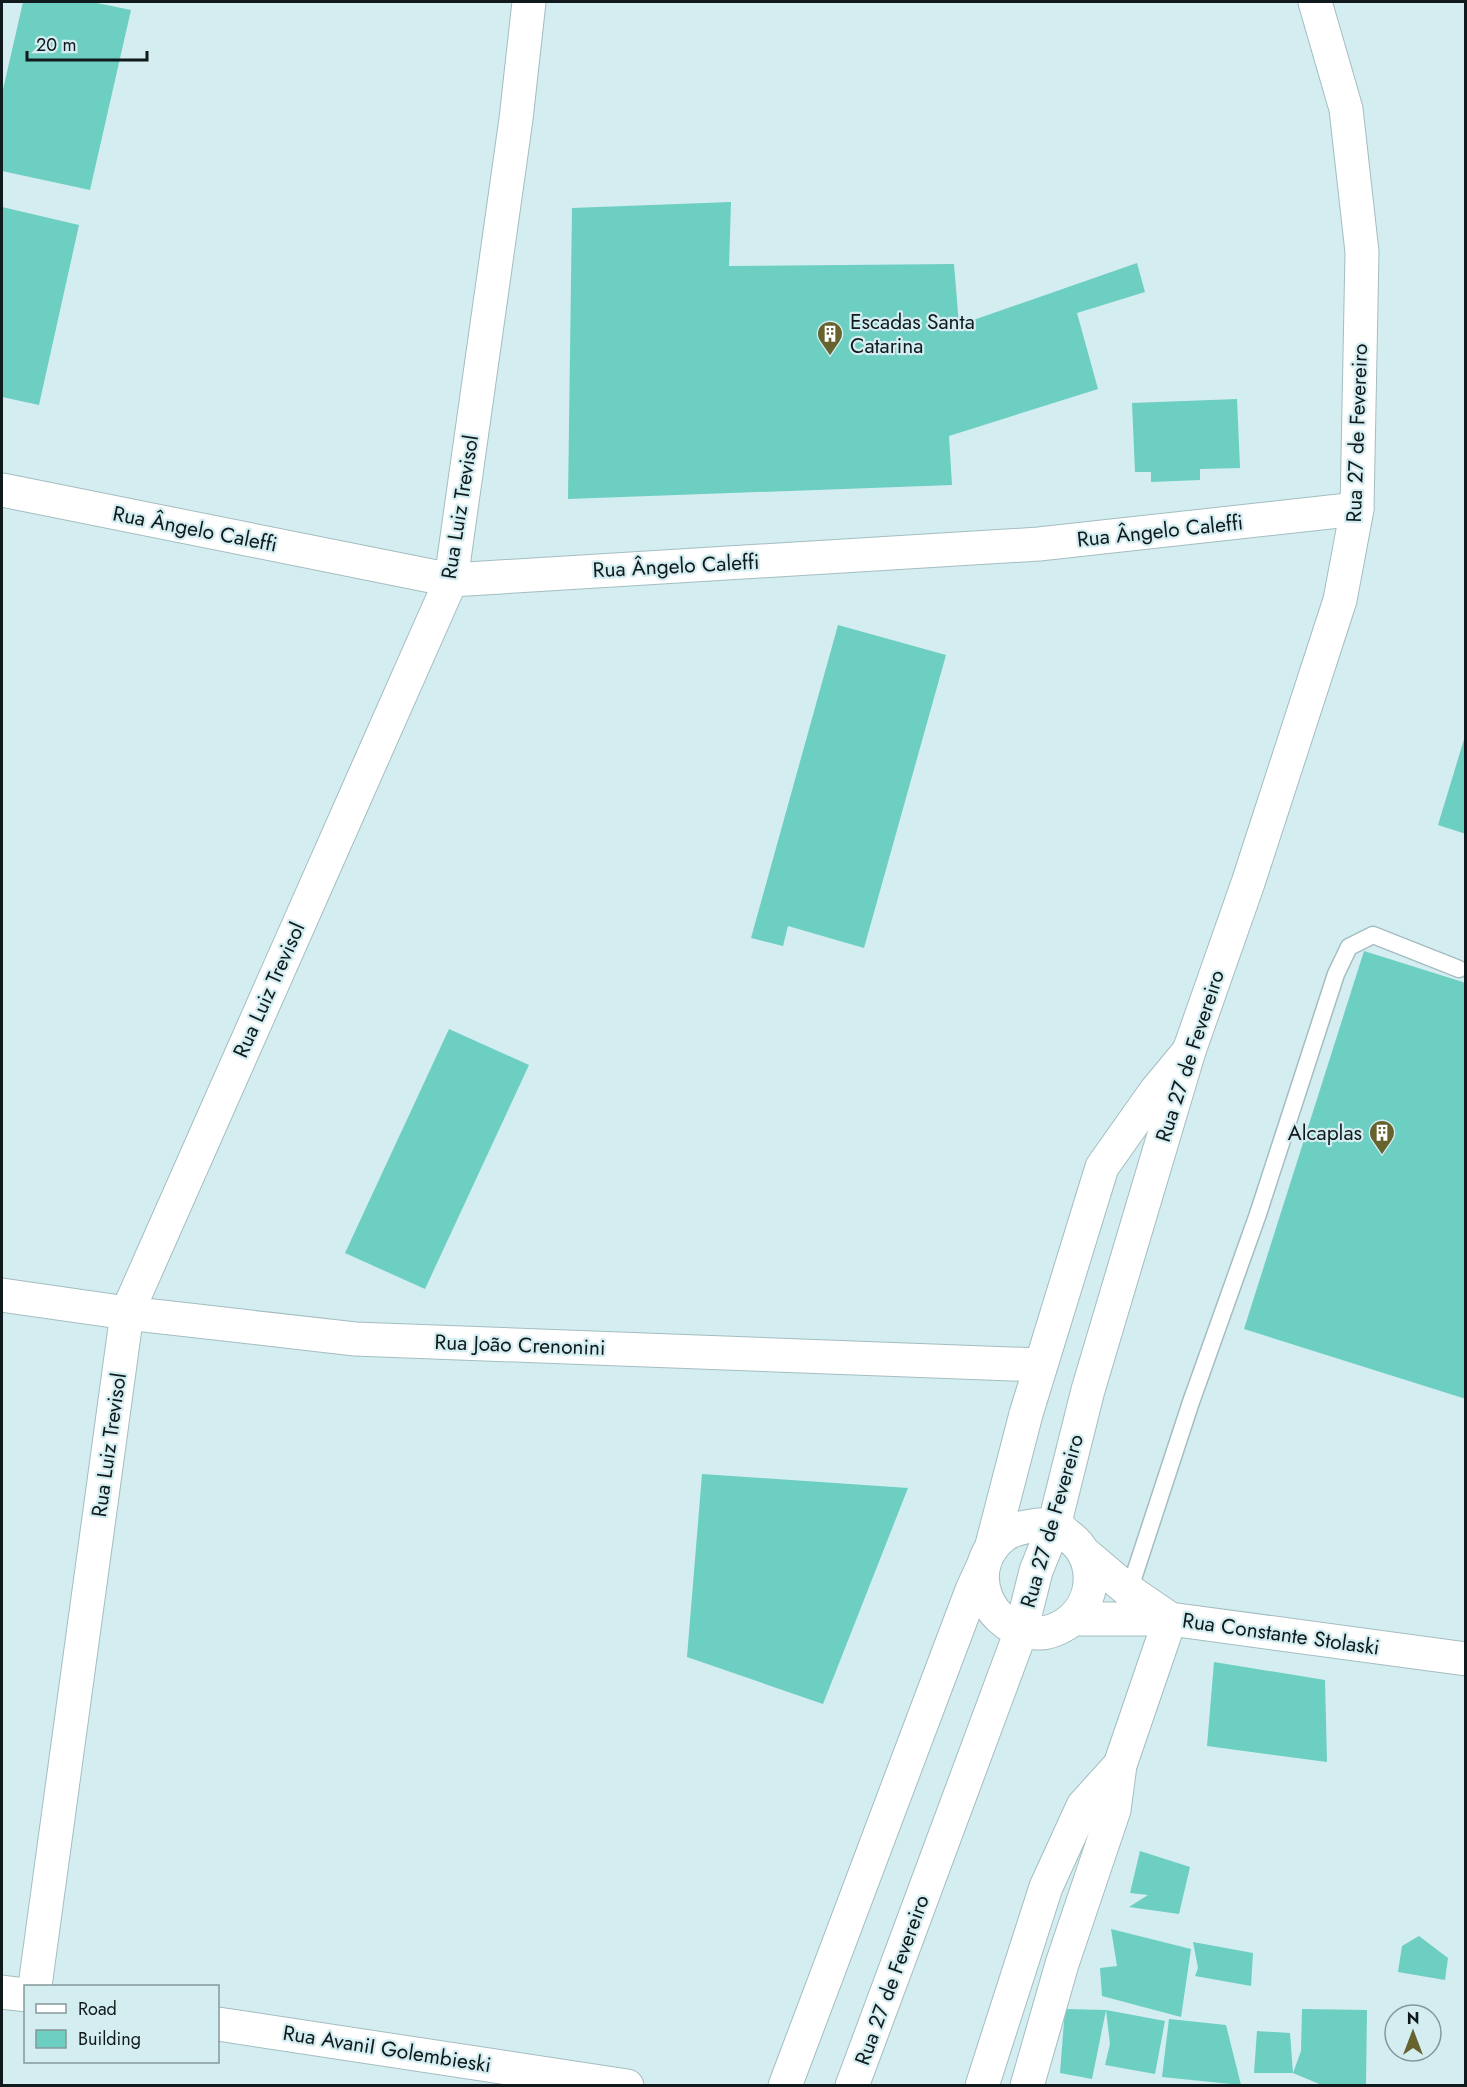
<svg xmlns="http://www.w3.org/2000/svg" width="1467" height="2087" font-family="Jost,sans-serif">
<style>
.building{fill:#6dcec2}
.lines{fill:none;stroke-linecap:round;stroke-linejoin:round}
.lane-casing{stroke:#a4bdc0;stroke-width:19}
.street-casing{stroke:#a4bdc0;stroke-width:35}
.secondary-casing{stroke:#a4bdc0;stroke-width:35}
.lane{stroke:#fff;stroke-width:16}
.street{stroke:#fff;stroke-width:33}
.secondary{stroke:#fff;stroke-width:33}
.labels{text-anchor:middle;stroke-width:4.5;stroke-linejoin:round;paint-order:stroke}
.poi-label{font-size:21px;fill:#10191b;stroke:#d3edf1;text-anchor:start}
.street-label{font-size:21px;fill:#10191b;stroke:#d3edf1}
</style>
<rect width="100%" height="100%" fill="#d3edf1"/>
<path class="building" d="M 23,2 L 92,2 L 131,10 L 90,190 L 2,171 L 2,94 Z
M 731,202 L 729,266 L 954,264 L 959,325 L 1137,263 L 1145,292 L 1077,313 L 1098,389 L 949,436 L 952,485 L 568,499 L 572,208 Z
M 2,207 L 79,225 L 39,405 L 2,397 Z
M 1237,399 L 1240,468 L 1200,469 L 1200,480 L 1151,482 L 1151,472 L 1135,472 L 1132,403 Z
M 838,625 L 946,655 L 864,948 L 788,926 L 783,946 L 751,938 Z
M 1465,736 L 1466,736 L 1466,834 L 1438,825 Z
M 1364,951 L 1466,983 L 1466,1399 L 1244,1329 Z
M 449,1029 L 529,1065 L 425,1289 L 345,1253 Z
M 702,1474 L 908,1488 L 823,1704 L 687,1657 Z
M 1214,1662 L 1325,1680 L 1327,1762 L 1207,1746 Z
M 1140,1851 L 1190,1867 L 1179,1914 L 1129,1907 L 1148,1895 L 1130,1893 Z
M 1111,1929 L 1191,1949 L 1181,2017 L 1102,1996 L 1100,1968 L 1117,1966 Z
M 1419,1936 L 1448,1958 L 1445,1980 L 1398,1972 L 1402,1946 Z
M 1193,1942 L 1253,1953 L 1251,1986 L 1195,1976 L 1198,1968 Z
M 1065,2009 L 1106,2010 L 1165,2021 L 1155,2074 L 1105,2065 L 1110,2044 L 1106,2010 L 1092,2079 L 1060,2073 Z
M 1302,2009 L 1367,2010 L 1366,2086 L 1324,2086 L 1293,2073 L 1301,2051 Z
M 1169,2019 L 1226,2025 L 1241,2085 L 1162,2077 Z
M 1257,2031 L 1290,2033 L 1293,2073 L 1254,2073 Z"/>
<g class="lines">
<defs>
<path id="lane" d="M 1129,1591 L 1191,1402 L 1258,1214 L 1336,974 L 1349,947 L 1373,935 L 1459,969"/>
<path id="street" d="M 2,490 L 451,580 L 1039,544 L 1357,509
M 2,1295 L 127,1313 L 355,1339 L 1040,1365
M 991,1549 L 1026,1414 L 1102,1167 L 1155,1092 L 1189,1051
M 35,1986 L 127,1313 L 451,580 L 516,119 L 529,2
M 2,1992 L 26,1995
M 218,2024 L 627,2086
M 785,2086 L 972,1590 L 984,1564
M 982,2086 L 1046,1887 L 1083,1806 L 1120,1765
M 1027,2086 L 1062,1964 L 1114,1810 L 1120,1765 L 1170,1619"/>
<path id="secondary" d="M 1038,1525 C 1042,1525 1047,1525 1052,1525 C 1057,1526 1063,1531 1067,1535 C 1099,1557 1097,1603 1066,1624 C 1058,1629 1049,1633 1040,1633 C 988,1634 961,1569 1003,1536 C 1013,1528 1026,1527 1038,1525 Z
M 1083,1552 L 1129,1591 L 1170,1619 L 1466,1659
M 1074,1619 L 1170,1619
M 852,2086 L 1021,1631 L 1036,1571 L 1054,1526 L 1088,1390 L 1189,1051 L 1248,883 L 1340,600 L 1357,509 L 1362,252 L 1346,109 L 1315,2"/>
</defs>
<use href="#lane" class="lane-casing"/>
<use href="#street" class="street-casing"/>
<use href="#secondary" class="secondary-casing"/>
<use href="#lane" class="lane"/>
<use href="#street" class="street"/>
<use href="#secondary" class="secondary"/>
</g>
<defs>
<symbol id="building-pin" viewBox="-11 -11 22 30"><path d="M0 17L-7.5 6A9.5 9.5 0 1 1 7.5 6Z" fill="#66632f" stroke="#d3edf1"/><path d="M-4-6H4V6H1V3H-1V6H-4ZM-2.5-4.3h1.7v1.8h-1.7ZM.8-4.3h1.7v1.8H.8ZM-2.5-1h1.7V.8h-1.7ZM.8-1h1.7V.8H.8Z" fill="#fff"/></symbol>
</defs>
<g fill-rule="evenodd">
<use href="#building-pin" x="815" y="319" width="30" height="40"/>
<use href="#building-pin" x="1367" y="1118" width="30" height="40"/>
</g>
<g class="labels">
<g class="poi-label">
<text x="850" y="329">Escadas Santa<tspan x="850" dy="24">Catarina</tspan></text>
<text x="1362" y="1140" text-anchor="end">Alcaplas</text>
</g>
<g class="street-label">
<text transform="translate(1357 433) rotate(-88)" y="7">Rua 27 de Fevereiro</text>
<text transform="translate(460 507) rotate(-81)" y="7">Rua Luiz Trevisol</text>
<text transform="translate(195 529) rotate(11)" y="7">Rua Ângelo Caleffi</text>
<text transform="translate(1160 531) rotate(-6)" y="7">Rua Ângelo Caleffi</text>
<text transform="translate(676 566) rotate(-3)" y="7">Rua Ângelo Caleffi</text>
<text transform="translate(269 990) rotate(-66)" y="7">Rua Luiz Trevisol</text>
<text transform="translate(1190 1056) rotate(-72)" y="7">Rua 27 de Fevereiro</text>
<text transform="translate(520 1345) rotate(2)" y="7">Rua João Crenonini</text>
<text transform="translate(109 1445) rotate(-82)" y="7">Rua Luiz Trevisol</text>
<text transform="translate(1052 1521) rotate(-74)" y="7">Rua 27 de Fevereiro</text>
<text transform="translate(1281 1634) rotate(8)" y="7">Rua Constante Stolaski</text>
<text transform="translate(892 1980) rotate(-70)" y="7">Rua 27 de Fevereiro</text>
<text transform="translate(387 2049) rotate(9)" y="7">Rua AvaniI Golembieski</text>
</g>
</g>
<rect width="1467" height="2087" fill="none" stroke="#10191b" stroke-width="6"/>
<rect x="24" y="1985" width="195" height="78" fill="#d3edf1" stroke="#85989b" stroke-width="1.5"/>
<rect x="36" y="2004" width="30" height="9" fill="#ffffff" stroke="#85989b" stroke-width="1.5"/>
<text x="78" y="2015" font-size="18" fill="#10191b">Road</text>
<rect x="36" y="2030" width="30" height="18" fill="#6dcec2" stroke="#85989b" stroke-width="1.5"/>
<text x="78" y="2045" font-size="18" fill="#10191b">Building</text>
<g transform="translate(1413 2033)"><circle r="28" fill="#d3edf1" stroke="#85989b" stroke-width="1.5"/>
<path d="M0-4.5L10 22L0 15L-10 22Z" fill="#66632f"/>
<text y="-9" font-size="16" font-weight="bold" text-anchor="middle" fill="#10191b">N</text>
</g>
<path d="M27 51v9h120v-9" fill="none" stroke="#10191b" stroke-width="3"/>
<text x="36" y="51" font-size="18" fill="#10191b" stroke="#d3edf1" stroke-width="4.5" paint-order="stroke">20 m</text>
</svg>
